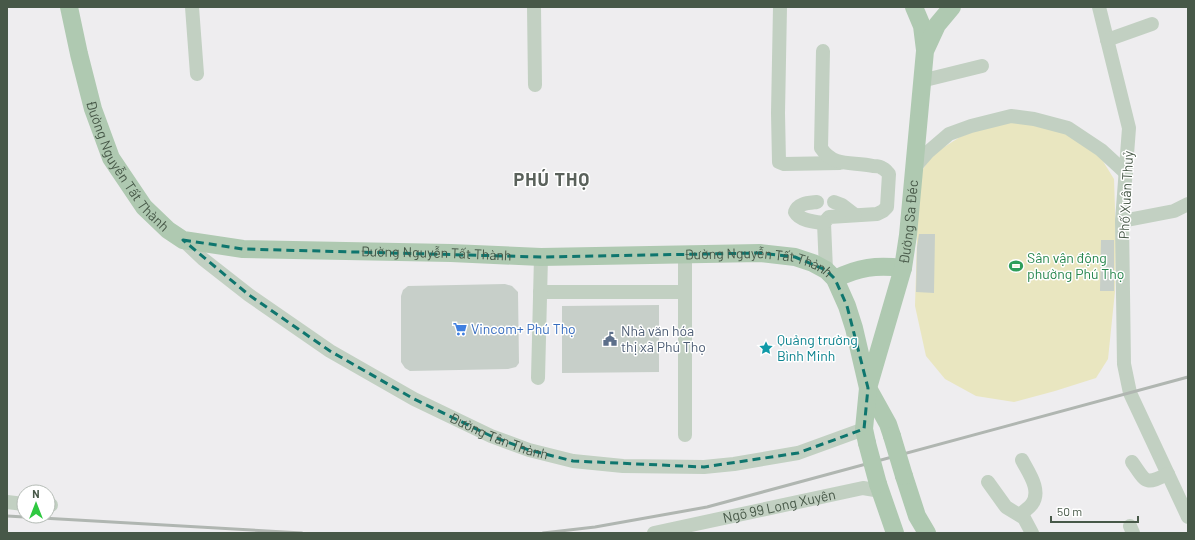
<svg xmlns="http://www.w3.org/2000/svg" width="1195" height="540" font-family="Barlow,sans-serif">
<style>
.green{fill:#e9e6c0}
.building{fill:#c7cfc9}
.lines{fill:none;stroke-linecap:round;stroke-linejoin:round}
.minor{stroke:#c2d0c2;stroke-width:14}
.major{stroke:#afc9b1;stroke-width:18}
.rail{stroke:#b0b6b1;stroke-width:3}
.major-bridge{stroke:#afc9b1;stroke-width:18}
.marked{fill:none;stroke:#0f766e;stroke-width:3;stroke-dasharray:8 5;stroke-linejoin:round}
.labels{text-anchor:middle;stroke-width:3;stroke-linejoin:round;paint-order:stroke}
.street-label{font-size:14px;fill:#475848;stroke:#fff}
.leisure-label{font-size:14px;fill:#27864d;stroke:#fff;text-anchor:start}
.shop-label{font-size:14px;fill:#366cbe;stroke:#fff;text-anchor:start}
.service-label{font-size:14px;fill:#4e5e75;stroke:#fff;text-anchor:start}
.culture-label{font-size:14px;fill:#0d838f;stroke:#fff;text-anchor:start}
.district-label{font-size:18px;font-weight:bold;letter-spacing:1px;fill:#5a615b;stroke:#fff}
</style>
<rect width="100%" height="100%" fill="#eeedef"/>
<path class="green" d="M 1012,122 L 1034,124 L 1067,134 L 1101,158 L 1114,179 L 1116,240 L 1115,291 L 1108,359 L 1096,378 L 1055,391 L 1014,402 L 976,396 L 945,379 L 926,356 L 915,306 L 919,175 L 933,154 L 960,137 L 987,126 Z"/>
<path class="building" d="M 919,234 L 935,234 L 934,293 L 916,292 L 917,247 Z
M 1101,240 L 1114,240 L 1114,291 L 1100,291 Z
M 505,284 L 512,286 L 518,292 L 519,363 L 516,367 L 508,369 L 410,371 L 405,368 L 401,362 L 401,296 L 403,290 L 408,286 Z
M 659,305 L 659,372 L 562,373 L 562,306 Z"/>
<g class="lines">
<g class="minor">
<path d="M 192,7 L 197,74"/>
<path d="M 534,7 L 535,85"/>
<path d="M 780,7 L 778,113 L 779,162 L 784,164 L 840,163"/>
<path d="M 1099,7 L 1129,128 L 1122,221 L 1124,364 L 1130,393 L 1188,517"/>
<path d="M 1107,40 L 1152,24"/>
<path d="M 823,51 L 821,148 C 834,168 853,161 873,166 C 876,166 880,166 882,168 C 885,169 887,172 889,174 L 887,207 L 883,211 L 877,214 L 829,217 L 824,223 L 826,270"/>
<path d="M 921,81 L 982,66"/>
<path d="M 915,167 L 928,152 L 949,134 L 971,126 L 1011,116 L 1034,119 L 1068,128 L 1101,150 L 1126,173"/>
<path d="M 817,202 C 808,203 798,203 795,212 C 800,221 815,222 824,223"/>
<path d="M 834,202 L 842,205 L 855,215"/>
<path d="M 1122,221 L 1174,211 L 1188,204"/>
<path id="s1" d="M 183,240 L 203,259 L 249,295 L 330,351 L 414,399 L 491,436 L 529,450 L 573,461 L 623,466 L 704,467 L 734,464 L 798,453 L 864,429"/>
<path d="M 540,292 L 685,292"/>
<path d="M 538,378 L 541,257"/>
<path d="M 685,435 L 685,255"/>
<path d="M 1132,462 C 1147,483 1144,485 1168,474"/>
<path d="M 988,482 L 1006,507 L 1024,518 L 1032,533"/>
<path d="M 7,502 L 24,504"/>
<path d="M 48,505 L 51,505"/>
<path d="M 1020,515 C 1024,511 1029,508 1032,504 C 1042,490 1028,472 1022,460"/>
<path d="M 1130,526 L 1133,533"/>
<path id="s2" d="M 654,533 L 863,488 L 881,491"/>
</g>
<g class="major">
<path id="s3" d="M 69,7 L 79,54 L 93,109 L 111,158 L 144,207 L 168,230 L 183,240 L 243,249 L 451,253 L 541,257 L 760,253 L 795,257 L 813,263 L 826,270 L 835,279 L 847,306 L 854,328 L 868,388 L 888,424 L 892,436"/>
<path d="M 914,7 L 922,26 L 925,50"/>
<path d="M 835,279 C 859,267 876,265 903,268"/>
<path id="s4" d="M 867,443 L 864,429 L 868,388 L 903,268 L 908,235 L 925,51 L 937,25 L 952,7"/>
<path d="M 904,476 L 917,516 L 927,533"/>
<path d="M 878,484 L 895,533"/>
</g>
<path class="rail" d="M 7,516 L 302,533
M 543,533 L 595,527 L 707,507 L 1188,377"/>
<path class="major-bridge" d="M 892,436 L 904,476
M 867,443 L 878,484"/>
</g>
<path class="marked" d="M 183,240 L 243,249 L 541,257 L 760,253 L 795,257 L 826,270 L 835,279 L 847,306 L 868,388 L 864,429 L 798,453 L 704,467 L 573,461 L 529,450 L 491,436 L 414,399 L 330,351 L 249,295 Z"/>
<defs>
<symbol id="stadium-bare" viewBox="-9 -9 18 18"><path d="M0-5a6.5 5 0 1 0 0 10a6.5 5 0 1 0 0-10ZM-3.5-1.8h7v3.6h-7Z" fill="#2e9e5b" stroke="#fff" stroke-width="2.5" paint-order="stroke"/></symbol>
<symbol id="supermarket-bare" viewBox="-9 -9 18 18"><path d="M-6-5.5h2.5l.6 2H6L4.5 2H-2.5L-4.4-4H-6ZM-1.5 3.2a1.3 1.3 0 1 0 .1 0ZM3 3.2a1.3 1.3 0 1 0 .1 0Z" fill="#3f7fe0" stroke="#fff" stroke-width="2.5" paint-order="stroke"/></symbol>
<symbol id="civic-bare" viewBox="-9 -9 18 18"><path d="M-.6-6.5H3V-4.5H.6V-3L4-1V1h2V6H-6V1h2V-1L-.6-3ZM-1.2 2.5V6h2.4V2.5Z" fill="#5c6f8a" stroke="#fff" stroke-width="2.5" paint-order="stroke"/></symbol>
<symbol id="sight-bare" viewBox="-9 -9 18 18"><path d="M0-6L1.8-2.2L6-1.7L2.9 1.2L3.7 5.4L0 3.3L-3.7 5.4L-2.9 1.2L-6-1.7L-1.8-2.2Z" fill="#0f9aa8" stroke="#fff" stroke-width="2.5" paint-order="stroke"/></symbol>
</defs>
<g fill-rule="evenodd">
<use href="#stadium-bare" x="1006" y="256" width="20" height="20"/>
<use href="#supermarket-bare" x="450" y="319" width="20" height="20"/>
<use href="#civic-bare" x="600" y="329" width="20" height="20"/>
<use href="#sight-bare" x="756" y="338" width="20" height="20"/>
</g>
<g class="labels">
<g class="street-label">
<text dy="5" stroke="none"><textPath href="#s3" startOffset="172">Đường Nguyễn Tất Thành</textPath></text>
<text transform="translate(1126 195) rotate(-87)" y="5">Phố Xuân Thuỷ</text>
<text dy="5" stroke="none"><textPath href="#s4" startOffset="227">Đường Sa Đéc</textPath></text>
<text dy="5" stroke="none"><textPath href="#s3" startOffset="521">Đường Nguyễn Tất Thành</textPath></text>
<text dy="5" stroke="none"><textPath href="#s3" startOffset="845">Đường Nguyễn Tất Thành</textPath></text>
<text dy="5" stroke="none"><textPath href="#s1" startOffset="374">Đường Tân Thành</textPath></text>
<text dy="5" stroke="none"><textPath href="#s2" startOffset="128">Ngõ 99 Long Xuyên</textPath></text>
</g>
<g class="leisure-label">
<text x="1027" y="263">Sân vận động<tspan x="1027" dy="16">phường Phú Thọ</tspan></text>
</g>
<g class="shop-label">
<text x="471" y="334">Vincom+ Phú Thọ</text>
</g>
<g class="service-label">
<text x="621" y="336">Nhà văn hóa<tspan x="621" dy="16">thị xã Phú Thọ</tspan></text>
</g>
<g class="culture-label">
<text x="777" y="345">Quảng trường<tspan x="777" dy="16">Bình Minh</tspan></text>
</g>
<g class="district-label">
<text x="552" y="186">PHÚ THỌ</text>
</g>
</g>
<rect width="1195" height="540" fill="none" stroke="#475848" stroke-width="16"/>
<g transform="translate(36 504)"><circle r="19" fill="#ffffff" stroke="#b5bcb6"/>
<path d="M0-3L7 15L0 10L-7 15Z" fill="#2ec840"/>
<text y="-6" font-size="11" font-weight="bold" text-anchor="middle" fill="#475848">N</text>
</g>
<path d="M1051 516v6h87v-6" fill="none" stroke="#475848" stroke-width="2"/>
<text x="1057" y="516" font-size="12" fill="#475848" stroke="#ffffff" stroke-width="3" paint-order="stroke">50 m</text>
</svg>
